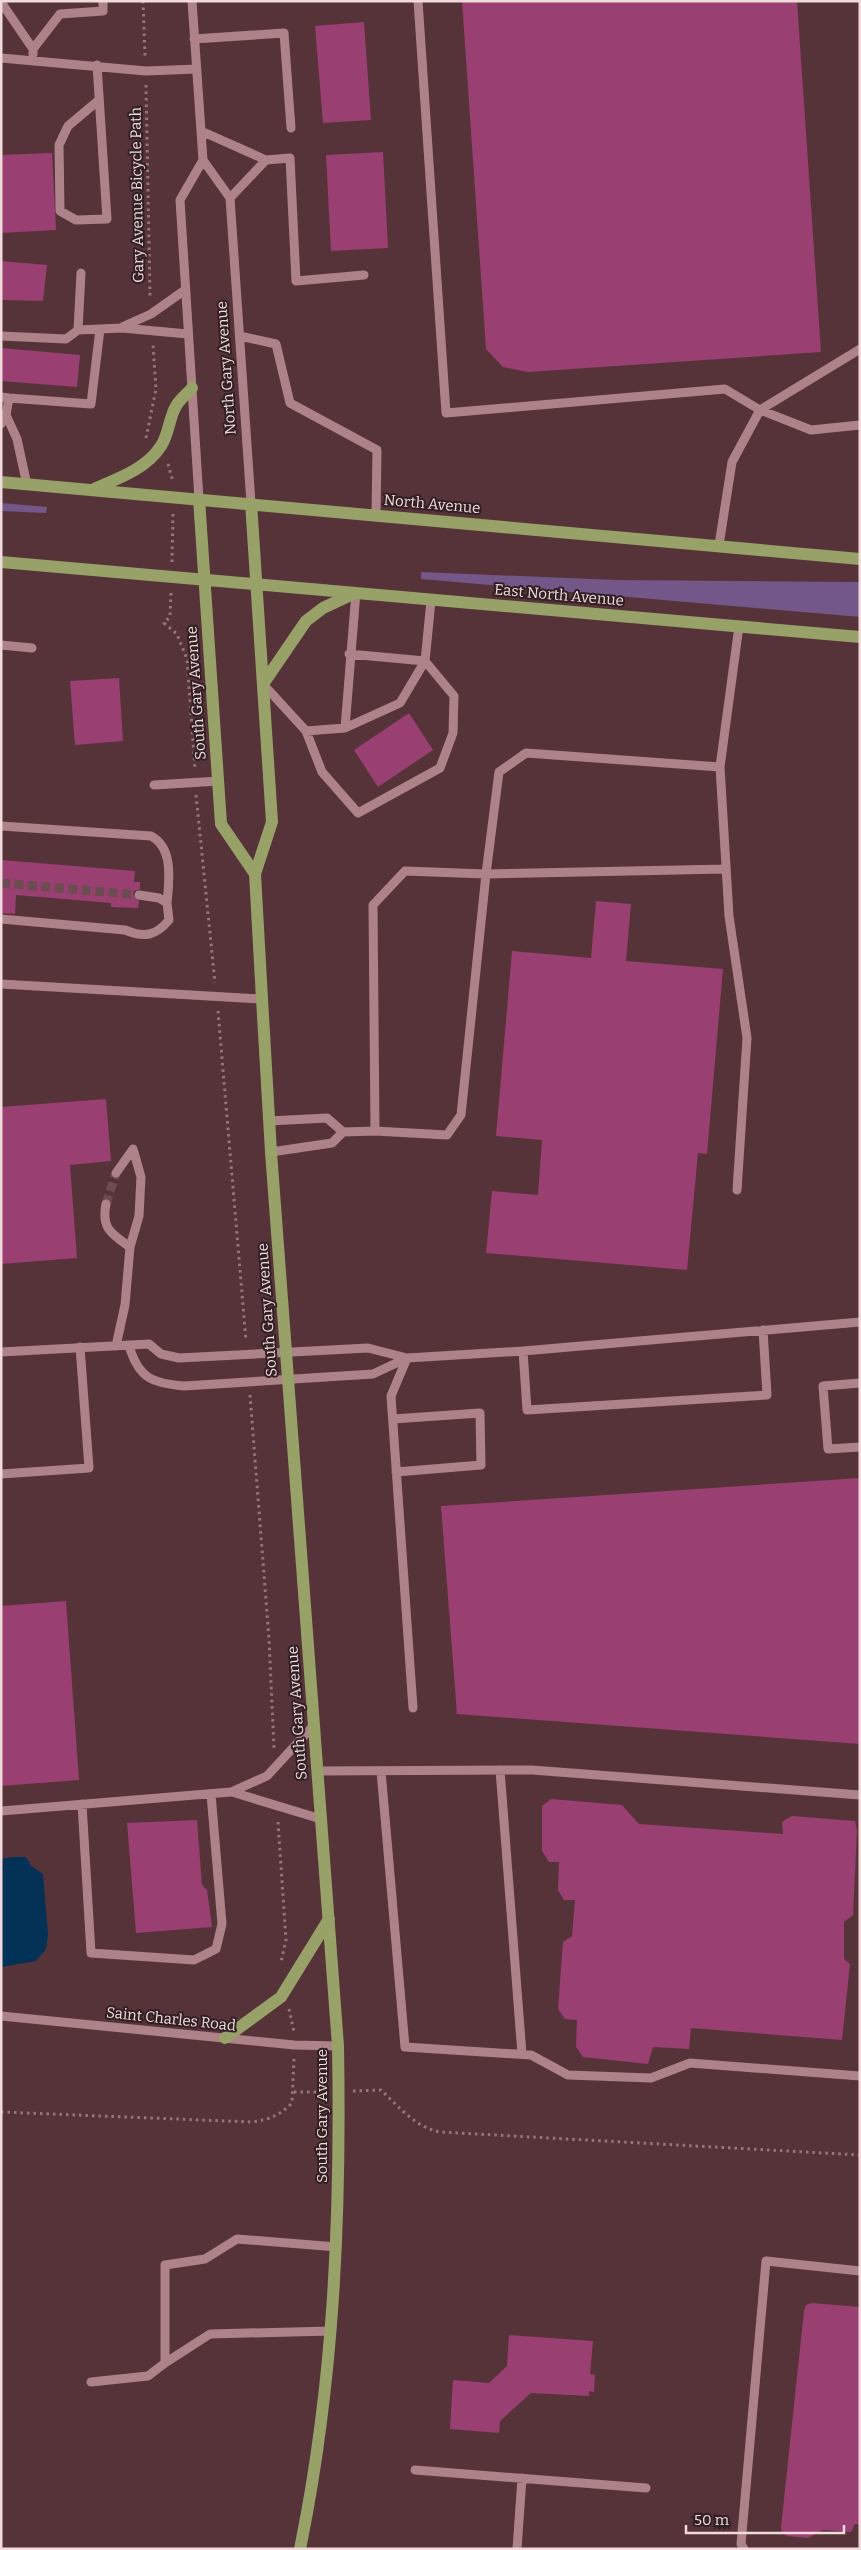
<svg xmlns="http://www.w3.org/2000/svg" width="861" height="2550" font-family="Bitter,serif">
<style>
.green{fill:#735789}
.water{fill:#043156}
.building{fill:#9a3f71}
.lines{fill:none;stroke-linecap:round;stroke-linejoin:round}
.minor-tunnel{stroke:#6d4c51;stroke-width:9;stroke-dasharray:9 4.5;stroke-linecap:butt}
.path{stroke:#95777b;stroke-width:3;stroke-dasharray:2.5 4;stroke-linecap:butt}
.minor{stroke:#ad8389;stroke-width:9}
.major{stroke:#97a168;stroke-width:12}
.labels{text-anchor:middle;stroke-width:4;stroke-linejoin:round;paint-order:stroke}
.street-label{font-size:15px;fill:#f1dadc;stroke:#312023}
</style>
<rect width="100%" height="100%" fill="#563339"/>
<path class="green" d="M 1,503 L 47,507 L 46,513 L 1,511 Z
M 421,572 L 617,580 L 860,582 L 860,617 L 421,579 Z"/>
<path class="water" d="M 13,1857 L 26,1857 L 31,1866 L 43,1874 L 48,1935 L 46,1949 L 36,1961 L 1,1967 L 1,1859 Z"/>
<path class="building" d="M 462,1 L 797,1 L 821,352 L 528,372 L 503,367 L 486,349 Z
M 364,22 L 371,120 L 323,123 L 315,26 Z
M 383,152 L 388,248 L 331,251 L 326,155 Z
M 52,153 L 56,230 L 1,233 L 1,155 Z
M 1,261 L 47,265 L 43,301 L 1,300 Z
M 1,348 L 80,355 L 77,387 L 1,381 Z
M 119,678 L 123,741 L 75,745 L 70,681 Z
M 409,713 L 433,750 L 378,787 L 354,750 Z
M 1,860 L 135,871 L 134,882 L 140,882 L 140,889 L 134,891 L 133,895 L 139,901 L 138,908 L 111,907 L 111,903 L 16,895 L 15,914 L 1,913 Z
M 596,901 L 631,904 L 626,961 L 723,969 L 707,1154 L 698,1153 L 687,1270 L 486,1253 L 492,1191 L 538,1195 L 542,1140 L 496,1136 L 512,951 L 591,958 Z
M 106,1099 L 111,1161 L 70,1165 L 77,1258 L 1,1264 L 1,1107 Z
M 860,1478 L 860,1744 L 457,1714 L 441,1506 Z
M 66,1601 L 79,1780 L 1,1786 L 1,1606 Z
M 551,1799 L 622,1805 L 639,1824 L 783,1834 L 782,1822 L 792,1816 L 855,1821 L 857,1831 L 853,1915 L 844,1922 L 844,1959 L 850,1964 L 842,2040 L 691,2028 L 689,2049 L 653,2047 L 648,2064 L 583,2057 L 576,2047 L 577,2020 L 565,2019 L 558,2009 L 563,1942 L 572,1936 L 575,1900 L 564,1900 L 558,1890 L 559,1862 L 549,1862 L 542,1851 L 542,1806 Z
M 197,1820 L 202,1885 L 207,1890 L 212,1927 L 136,1933 L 127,1823 Z
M 812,2303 L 860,2307 L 860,2525 L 855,2524 L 851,2532 L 823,2530 L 808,2538 L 787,2536 L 782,2533 L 781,2527 L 804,2311 L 806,2305 Z
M 509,2335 L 593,2341 L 590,2374 L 595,2375 L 594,2392 L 589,2391 L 589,2396 L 531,2393 L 500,2421 L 499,2433 L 450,2429 L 453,2380 L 489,2383 L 507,2366 Z"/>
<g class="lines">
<path class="minor-tunnel" d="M 1,883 L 139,895
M 106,1204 L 116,1173"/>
<path class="path" d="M 143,1 L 145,56
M 146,85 L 150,296
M 146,438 L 156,389 L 153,345
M 168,464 L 173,482
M 172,562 L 173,513
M 171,593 L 170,617 L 164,623 L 177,634 L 187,659 L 195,769
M 196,795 L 215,983
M 218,1011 L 246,1341
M 250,1395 L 269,1639 L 274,1748
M 278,1822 L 286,1940 L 281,1962
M 289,2009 L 294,2032
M 353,2091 L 381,2090 C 399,2107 415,2127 440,2132 L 860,2155
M 294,2092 L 322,2092
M 1,2112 L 251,2122 C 269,2120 280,2115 292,2103 L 294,2058"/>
<path class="minor" d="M 192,1 L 203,160 L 180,200 L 199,499
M 418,1 L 446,413 L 725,389 L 760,410 L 811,430 L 860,425
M 1,2 L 33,49 L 33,54
M 194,39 L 284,33 L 291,128
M 33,49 L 60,14 L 103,11 L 103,1
M 1,58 L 146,71 L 197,69
M 97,65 L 107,219 L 76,220 L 60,211 L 59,145 L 68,126 L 99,100
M 201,131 L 266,160 L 230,198
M 203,160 L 230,198 L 251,503
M 266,160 L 290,158 L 296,281 L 364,275
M 122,327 L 151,314 L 185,290
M 78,330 L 81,273
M 1,336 L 66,339 L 78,330 L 122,328 L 188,334
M 240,336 L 276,344 L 290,403 L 377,450 L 376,515
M 1,397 L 9,398 L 6,415 L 1,424
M 9,398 L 91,404 L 100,329
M 6,415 L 17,439 L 27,485
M 719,545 L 732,462 L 760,410 L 860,349
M 1,645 L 32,648
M 263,684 L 306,731 L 345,728 L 356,592
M 345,728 L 400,703 L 425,661 L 431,601
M 306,731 L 322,772 L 358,813 L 440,768 L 453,733 L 454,696 L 425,661 L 349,654
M 720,767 L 729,916 L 747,1038 L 737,1190
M 154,785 L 219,781
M 1,826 L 151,836 C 174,848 169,881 167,903
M 1,919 L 125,930 C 144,938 156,936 169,920 L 167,903 L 159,898 L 139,895
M 1,984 L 262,999
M 269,1121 L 327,1118 L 343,1132
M 375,1131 L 447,1135 L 461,1115 L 486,874 L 726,869
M 271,1152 L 332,1143 L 343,1132 L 375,1131 L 373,905 L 405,871 L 486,874 L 499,772 L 526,753 L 720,767 L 739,626
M 116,1173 L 133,1149
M 106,1204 C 101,1229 112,1234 130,1247
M 116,1346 L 125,1305 L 130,1247 L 139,1216 L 141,1177 L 133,1149
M 129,1346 C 139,1378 151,1383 184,1386 L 373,1374 L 407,1358
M 523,1351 L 527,1410 L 767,1395 L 763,1330
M 1,1352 L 149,1344 L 161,1354 L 179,1358 L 368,1348 L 407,1358
M 860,1383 L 823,1386 L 828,1449 L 860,1447
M 393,1419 L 480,1413 L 481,1465 L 396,1472
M 1,1474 L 89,1468 L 80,1347
M 413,1708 L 391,1396 L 407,1358 L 523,1351 L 860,1322
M 500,1770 L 522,2054
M 318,1771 L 532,1770 L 860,1795
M 381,1771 L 405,2047 L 531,2055 L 568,2075 L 651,2078 L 690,2063 L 860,2076
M 232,1792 L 321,1819
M 82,1804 L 91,1953 L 194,1960 L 216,1949 L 222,1924 L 211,1794
M 1,1811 L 231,1792 L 267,1776 L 314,1725
M 1,2016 L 294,2045 L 338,2046
M 331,2331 L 210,2334 L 165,2363 L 165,2265 L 205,2259 L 237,2239 L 337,2247
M 91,2382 L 148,2376 L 165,2363
M 415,2470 L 646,2488
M 517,2549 L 522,2478
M 744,2549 L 741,2544 L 766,2261 L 860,2271"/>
<path class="major" d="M 1,482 L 860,559
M 96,488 C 120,478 147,468 161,446 C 169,434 169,418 176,406 C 180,399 187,394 192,388
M 199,499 L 221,824 L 255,874
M 251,503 L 272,822 L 255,874 L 262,999 L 271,1152 L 338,2046 C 341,2215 334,2383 300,2549
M 1,562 L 860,637
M 263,684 L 306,621 L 323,608 L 355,593
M 225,2038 L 281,1997 L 329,1919"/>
</g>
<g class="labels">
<g class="street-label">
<text transform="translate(137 195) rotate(-91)" y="5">Gary Avenue Bicycle Path</text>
<text transform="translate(226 368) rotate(-94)" y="5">North Gary Avenue</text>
<text transform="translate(432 504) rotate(5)" y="5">North Avenue</text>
<text transform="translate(559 595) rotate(5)" y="5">East North Avenue</text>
<text transform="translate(196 693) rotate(-94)" y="5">South Gary Avenue</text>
<text transform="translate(267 1310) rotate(-94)" y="5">South Gary Avenue</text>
<text transform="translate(297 1713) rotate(-94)" y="5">South Gary Avenue</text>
<text transform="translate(171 2019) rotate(6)" y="5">Saint Charles Road</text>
<text transform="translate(322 2116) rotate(-90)" y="5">South Gary Avenue</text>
</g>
</g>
<rect width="861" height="2550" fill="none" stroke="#f1dadc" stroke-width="5"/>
<path d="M686 2525v8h158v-8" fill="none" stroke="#f1dadc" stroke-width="2.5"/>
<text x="694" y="2525" font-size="15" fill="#f1dadc" stroke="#312023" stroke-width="4" paint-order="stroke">50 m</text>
</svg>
